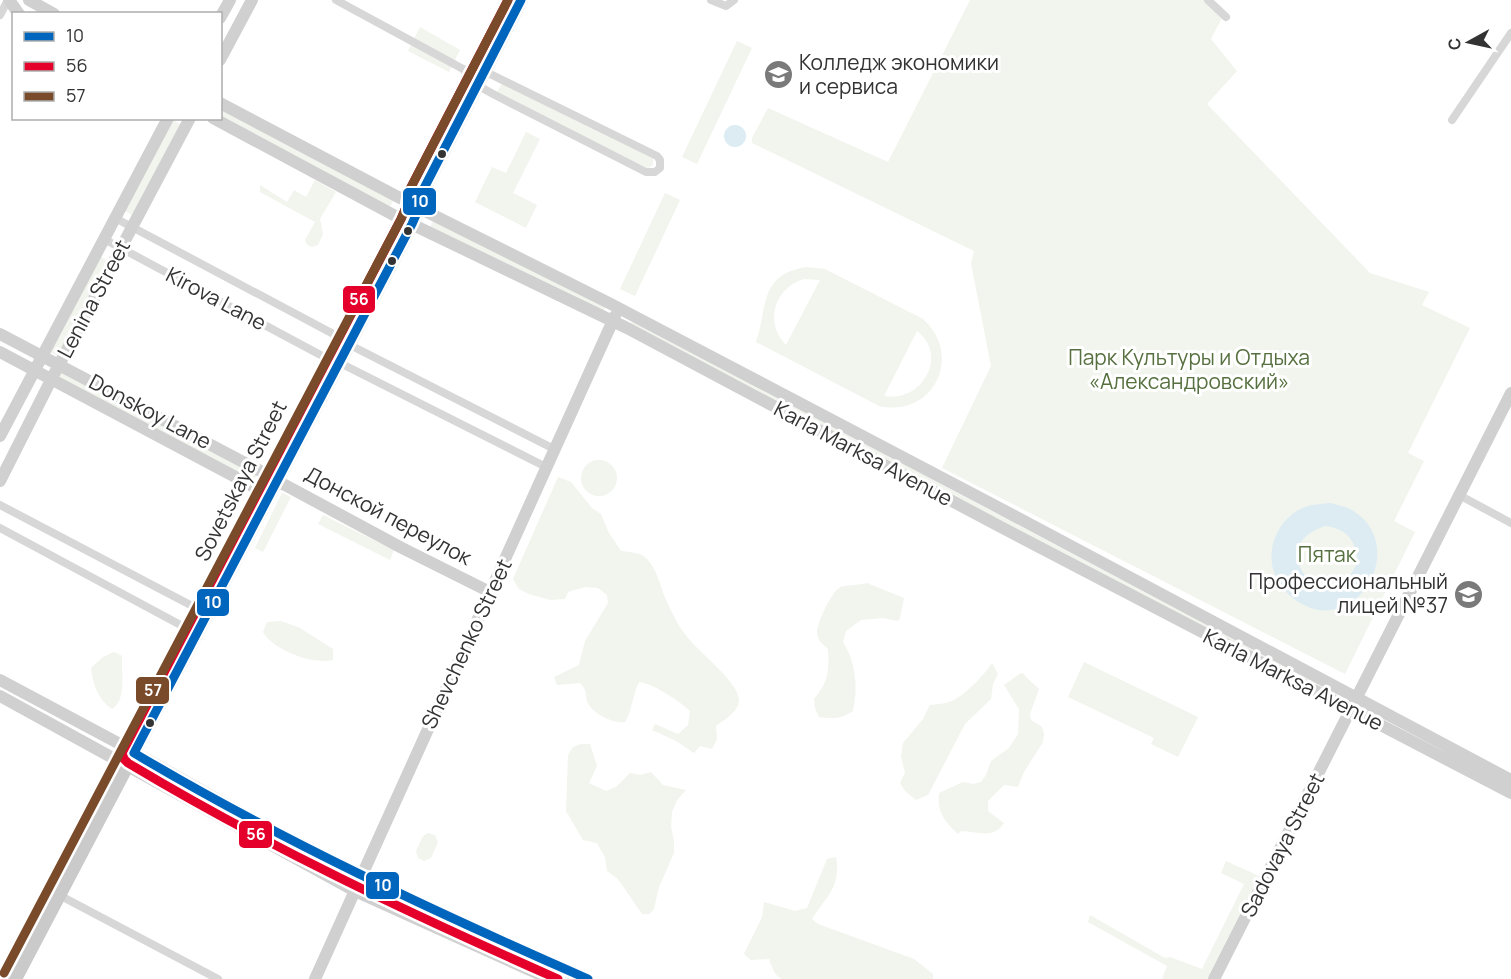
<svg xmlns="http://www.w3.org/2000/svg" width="1511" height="979" font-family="Manrope,sans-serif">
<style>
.green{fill:#f1f5ed;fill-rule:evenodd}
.water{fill:#ddebf3;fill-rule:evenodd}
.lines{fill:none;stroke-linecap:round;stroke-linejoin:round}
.street{stroke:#d7d7d7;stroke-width:8}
.secondary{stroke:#d0d0d0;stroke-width:12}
.primary{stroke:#cacaca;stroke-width:14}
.bus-1-casing{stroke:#fff;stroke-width:14}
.bus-2-casing{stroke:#fff;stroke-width:14}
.bus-3-casing{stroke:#fff;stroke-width:14}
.bus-1{stroke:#0065bd;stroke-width:9}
.bus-2{stroke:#e4002b;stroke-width:9}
.bus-3{stroke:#7a4b2a;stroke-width:9}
.bus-dot{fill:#333;stroke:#fff;stroke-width:2}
.labels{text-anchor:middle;stroke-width:6;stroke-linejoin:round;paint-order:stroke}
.poi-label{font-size:21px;fill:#333;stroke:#fff;text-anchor:start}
.street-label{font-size:21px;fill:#333;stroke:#fff}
.park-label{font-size:21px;fill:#56703f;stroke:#fff}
.line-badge{stroke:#fff;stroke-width:2}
.badge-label{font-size:16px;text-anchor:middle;font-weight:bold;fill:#fff}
</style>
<rect width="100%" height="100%" fill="#fff"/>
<path class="green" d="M 970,0 L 1204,0 L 1222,18 L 1211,39 L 1237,71 L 1207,104 L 1370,273 L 1429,292 L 1422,305 L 1470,328 L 1408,453 L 1424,461 L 1394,521 L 1415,532 L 1345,674 L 942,468 L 991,366 L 971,263 L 974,251 L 752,143 L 752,138 L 768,108 L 888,162 Z
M 420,27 L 460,50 L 449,72 L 408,51 Z
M 737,41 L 752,48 L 697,164 L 682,157 Z
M 503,81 L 653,157 L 653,165 L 648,168 L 496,94 Z
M 220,107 L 394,200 L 389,208 L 221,118 Z
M 171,119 L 180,124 L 132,215 L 123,210 Z
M 526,132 L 540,139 L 513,193 L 537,205 L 526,228 L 475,202 L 492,167 L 506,173 Z
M 315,180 L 336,192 L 320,219 L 323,234 L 318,245 L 312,247 L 307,245 L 305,240 L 315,222 L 260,192 L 260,185 L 287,202 L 294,190 L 306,197 Z
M 665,193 L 680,200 L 635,296 L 620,289 Z
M 434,220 L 606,305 L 603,313 L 430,227 Z
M 99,256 L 108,261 L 58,356 L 48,351 Z
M 806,267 L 825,269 L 923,319 C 964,356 933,418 879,406 L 756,342 C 768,308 758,275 806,267 ZM 804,279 L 820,280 L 786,345 C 764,323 774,288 804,279 ZM 917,331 C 949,355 922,403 884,396 Z
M 632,321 L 1330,690 L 1328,694 L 630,325 Z
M 62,371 L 256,474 L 256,477 L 253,479 L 249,478 L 59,378 Z
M581 478a18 18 0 1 1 36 0a18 18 0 1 1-36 0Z
M 558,477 L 571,482 L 592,508 L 601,514 L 609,533 L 621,551 C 629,552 641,552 647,559 C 659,572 660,589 668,604 C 673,616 681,630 689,639 C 701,654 737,681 739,699 C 740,711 724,720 716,726 L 717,739 L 712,749 L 700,746 L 694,753 L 676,741 L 652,730 L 655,724 L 678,734 L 688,725 L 690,711 C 681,702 651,682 639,682 C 632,695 633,709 625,722 C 613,724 591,713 587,701 C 585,693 587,690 580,683 L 557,685 L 554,677 L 579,665 L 585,641 L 608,603 L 607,595 L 598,588 L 585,587 L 568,592 L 565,599 L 550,600 L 529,594 L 519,589 L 513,579 Z
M 282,493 L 291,497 L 263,552 L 255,548 Z
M 323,515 L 394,550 L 390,560 L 318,524 Z
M 867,583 L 904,598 L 900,618 L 898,621 L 883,618 L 861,620 L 846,631 L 843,642 C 856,662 858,687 853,711 C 841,719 833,719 819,717 L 815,708 L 814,699 C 829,681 829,672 828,649 C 823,644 819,642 817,634 C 816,625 831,593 839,588 C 845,584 857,586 867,583 Z
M 281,621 L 300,628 L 333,649 L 333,660 C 313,665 273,650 263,632 L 267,622 Z
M 114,652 L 122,656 C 121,671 127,700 112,709 C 98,700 93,684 91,668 L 103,657 Z
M 1084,662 L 1198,717 L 1178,757 L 1151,744 L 1154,738 L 1068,697 Z
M 992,663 L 998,674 L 993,684 L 991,699 L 965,724 L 928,795 L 916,800 L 905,791 L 900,783 L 905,772 L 901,757 L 903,743 L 923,719 L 930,705 C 936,704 943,704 949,702 C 963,698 985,674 992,663 Z
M 1021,673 L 1025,674 L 1024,675 L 1039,689 L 1030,714 L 1031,720 L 1042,727 L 1044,734 L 1043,742 L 1024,772 L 1018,787 L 1004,785 L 988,801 L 988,811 L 1004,823 C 994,839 978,832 961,831 L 958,834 C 944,821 937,812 939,793 L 963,782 L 973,784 L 981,782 L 986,775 L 991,761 L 1009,748 L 1018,734 L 1019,709 L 1004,685 Z
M 581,744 L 590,744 L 597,766 L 589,783 L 606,791 L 616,787 L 630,773 L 640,775 L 651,772 L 663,785 L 686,790 L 677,800 L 672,812 L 671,827 L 674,841 L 674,853 L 659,887 L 654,909 L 649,914 L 642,914 L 618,879 L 607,871 L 605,857 L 597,843 L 583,840 L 566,811 L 568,755 L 573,747 Z
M 428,833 L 435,835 L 438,842 L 431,858 L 424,861 L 418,858 L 416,851 L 423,836 Z
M 836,857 C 841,888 827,895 812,919 L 818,924 L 914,959 L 933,974 L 933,979 L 782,979 C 774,976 772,966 769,959 L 751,960 L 744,954 L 762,917 L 764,902 L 795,911 L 807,908 L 827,859 Z
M 1226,861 L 1259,876 L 1207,979 L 1162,979 L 1167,966 L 1088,922 L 1090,915 L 1165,958 L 1170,957 L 1202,969 L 1244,884 L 1221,873 Z
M 365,884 L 576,979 L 560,979 L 361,891 Z"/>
<path class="water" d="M724 136a11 11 0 1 1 22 0a11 11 0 1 1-22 0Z
M 1330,503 C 1336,505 1343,506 1348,508 C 1412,540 1360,638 1300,603 C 1287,595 1279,586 1274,572 C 1265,546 1281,514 1308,506 C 1315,504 1323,504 1330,503 ZM 1325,526 C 1339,528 1348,532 1354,545 C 1369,578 1320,603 1302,571 C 1289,548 1304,533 1325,526 Z"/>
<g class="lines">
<path class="street" d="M 336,0 L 463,69 L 477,85 L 493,94 L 646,172 L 655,172 L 660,168 L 660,160 L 657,156 L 484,71 L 463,69
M 711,0 L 726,6 L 734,0
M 1208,0 L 1226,17
M 0,15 L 8,0
M 1452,120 L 1511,33
M 115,218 L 339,337
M 104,239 L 328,359
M 348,344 L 556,450
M 338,362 L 548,468
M 1459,495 L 1511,523
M 0,505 L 198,609
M 0,528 L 188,629
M 59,895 L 218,979"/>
<path class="secondary" d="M 9,0 L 19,14
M 29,0 L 54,14
M 220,18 L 230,0
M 220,60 L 252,0
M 220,103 L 419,208 L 609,303 L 990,503 L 1511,780
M 213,118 L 401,219 L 627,328 L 997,525 L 1511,793
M 0,334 L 268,475
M 0,352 L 260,490 L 277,483 L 285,485 L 402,548 L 490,592
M 0,436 L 168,118
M 0,481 L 52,378 L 190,118
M 0,680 L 118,743 L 250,818 L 360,877 L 588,979
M 0,696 L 355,891 L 550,979
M 315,979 L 615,316
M 1214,979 L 1511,393"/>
<path class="primary" d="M 3,979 L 188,629 L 401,219 L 409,203 L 420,196
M 15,979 L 412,224 L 419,208 L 420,196 L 521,0"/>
<defs>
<path id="bus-1" d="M 521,0 L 420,196 L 419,208 L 412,224 L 134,753 C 280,840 433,911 588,979"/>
<path id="bus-2" d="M 508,0 L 409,191 L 407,205 L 401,219 L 122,753 L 124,759 L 128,763 C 266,846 411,914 558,979"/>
<path id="bus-3" d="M 4,973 L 401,219 L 407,205 L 409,191 L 508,0"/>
</defs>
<use href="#bus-1" class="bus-1-casing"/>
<use href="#bus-2" class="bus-2-casing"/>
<use href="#bus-3" class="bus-3-casing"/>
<use href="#bus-1" class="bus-1"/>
<use href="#bus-2" class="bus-2"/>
<use href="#bus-3" class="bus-3"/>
</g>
<defs>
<symbol id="university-disc" viewBox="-11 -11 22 22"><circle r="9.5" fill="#7a7a7a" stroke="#fff"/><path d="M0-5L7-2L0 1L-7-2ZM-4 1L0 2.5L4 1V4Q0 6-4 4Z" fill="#fff"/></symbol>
</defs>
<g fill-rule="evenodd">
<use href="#university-disc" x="762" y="58" width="33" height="33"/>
<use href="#university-disc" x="1452" y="578" width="33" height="33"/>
</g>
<g class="bus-dot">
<circle cx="442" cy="154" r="5"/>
<circle cx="408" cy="231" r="5"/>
<circle cx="392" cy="261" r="5"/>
<circle cx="150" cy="723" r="5"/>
</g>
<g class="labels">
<g class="poi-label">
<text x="799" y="70">Колледж экономики<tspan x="799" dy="24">и сервиса</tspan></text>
<text x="1448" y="589" text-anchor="end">Профессиональный<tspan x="1448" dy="24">лицей №37</tspan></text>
</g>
<g class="street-label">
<text transform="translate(94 299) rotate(-62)" y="7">Lenina Street</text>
<text transform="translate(216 299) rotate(28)" y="7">Kirova Lane</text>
<text transform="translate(150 412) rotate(28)" y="7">Donskoy Lane</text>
<text transform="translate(863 454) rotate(28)" y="7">Karla Marksa Avenue</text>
<text transform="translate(241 481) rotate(-63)" y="7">Sovetskaya Street</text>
<text transform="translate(388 516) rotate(28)" y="7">Донской переулок</text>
<text transform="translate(467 644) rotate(-65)" y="7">Shevchenko Street</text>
<text transform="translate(1293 680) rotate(27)" y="7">Karla Marksa Avenue</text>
<text transform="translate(1283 845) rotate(-63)" y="7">Sadovaya Street</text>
</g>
<g class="park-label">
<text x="1189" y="365">Парк Культуры и Отдыха<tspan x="1189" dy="24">«Александровский»</tspan></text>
<text x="1327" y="562">Пятак</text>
</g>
</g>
<g class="line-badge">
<rect x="402" y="187" width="35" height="29" rx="6" fill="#0065bd"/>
<rect x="342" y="285" width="34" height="29" rx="6" fill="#e4002b"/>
<rect x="196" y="588" width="34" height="29" rx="6" fill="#0065bd"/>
<rect x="135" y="676" width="35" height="29" rx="6" fill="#7a4b2a"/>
<rect x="238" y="820" width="35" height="29" rx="6" fill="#e4002b"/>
<rect x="365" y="871" width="35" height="29" rx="6" fill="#0065bd"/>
</g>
<g class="badge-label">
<text x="420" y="207">10</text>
<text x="359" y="305">56</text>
<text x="213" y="608">10</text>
<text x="153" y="696">57</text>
<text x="256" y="840">56</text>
<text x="383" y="891">10</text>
</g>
<rect x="12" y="12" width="210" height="108" fill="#ffffff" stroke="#adadad" stroke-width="1.5"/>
<rect x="24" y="32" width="30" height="9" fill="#0065bd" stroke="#adadad" stroke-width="1.5"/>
<text x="66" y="42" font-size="18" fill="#333333">10</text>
<rect x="24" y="62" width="30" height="9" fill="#e4002b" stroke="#adadad" stroke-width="1.5"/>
<text x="66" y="72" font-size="18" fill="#333333">56</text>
<rect x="24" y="92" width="30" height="9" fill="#7a4b2a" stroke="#adadad" stroke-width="1.5"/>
<text x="66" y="102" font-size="18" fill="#333333">57</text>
<g transform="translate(1469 42) rotate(262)" stroke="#ffffff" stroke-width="4.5" paint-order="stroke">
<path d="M0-4.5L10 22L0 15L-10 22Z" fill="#333333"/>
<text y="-9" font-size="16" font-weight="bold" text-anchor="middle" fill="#333333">С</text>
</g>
</svg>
